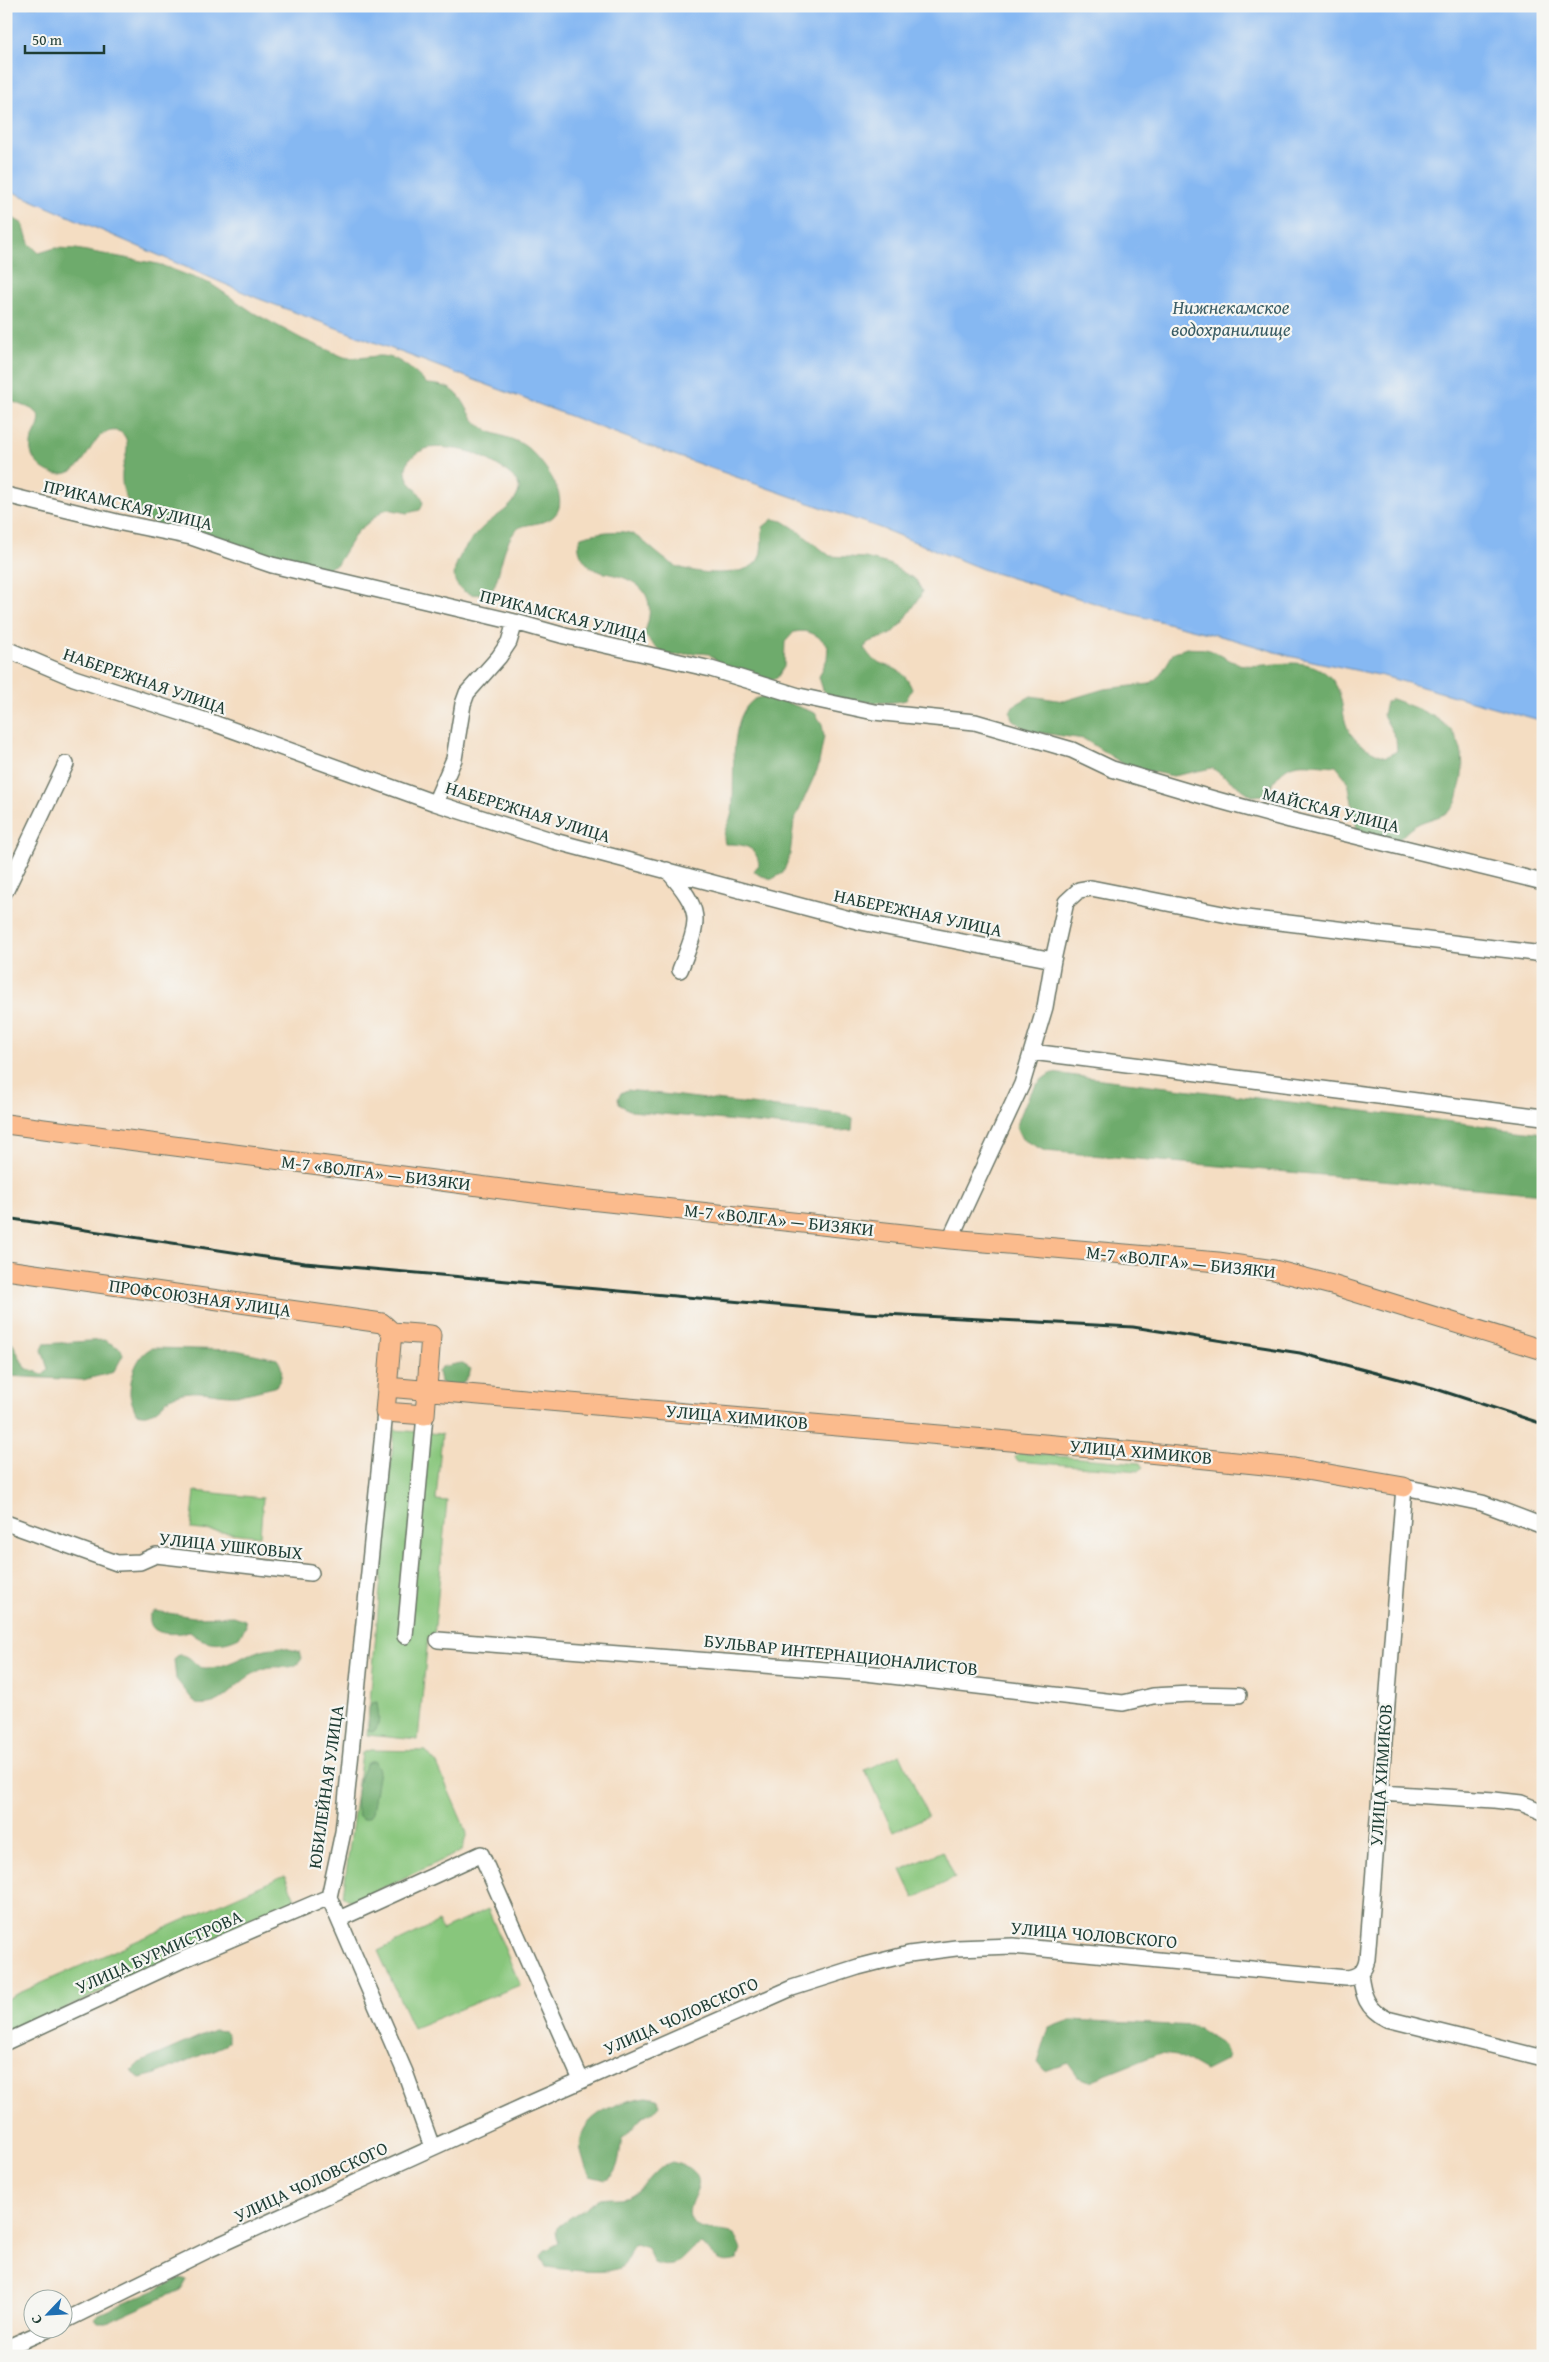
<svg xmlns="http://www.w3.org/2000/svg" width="1549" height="2362" font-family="'Gentium Book Plus',serif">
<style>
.green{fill:#88c67c;stroke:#548258}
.forest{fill:#6eab6c;stroke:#467450}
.water{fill:#86b8f2;stroke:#527a93}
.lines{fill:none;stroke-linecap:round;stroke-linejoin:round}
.minor-casing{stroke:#6a7566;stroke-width:18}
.major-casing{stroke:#6a7566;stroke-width:21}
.minor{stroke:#fff;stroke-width:15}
.major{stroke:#fbbb8d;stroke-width:19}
.rail{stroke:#1f3d34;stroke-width:3}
.labels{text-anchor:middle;stroke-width:4.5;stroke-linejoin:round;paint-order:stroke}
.street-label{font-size:18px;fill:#1f3d34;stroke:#f6f6f2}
.water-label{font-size:19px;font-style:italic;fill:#395c64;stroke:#f6f6f2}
</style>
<rect width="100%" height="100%" fill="#f6f6f2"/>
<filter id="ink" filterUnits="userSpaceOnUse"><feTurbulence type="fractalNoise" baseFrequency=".02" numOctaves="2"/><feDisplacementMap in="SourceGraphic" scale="10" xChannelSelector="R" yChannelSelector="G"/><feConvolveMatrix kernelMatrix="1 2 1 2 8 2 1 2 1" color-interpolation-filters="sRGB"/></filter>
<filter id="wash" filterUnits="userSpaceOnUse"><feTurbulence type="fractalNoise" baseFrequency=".0096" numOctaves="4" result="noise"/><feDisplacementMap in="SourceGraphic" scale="20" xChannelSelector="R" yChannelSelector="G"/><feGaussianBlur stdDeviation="1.12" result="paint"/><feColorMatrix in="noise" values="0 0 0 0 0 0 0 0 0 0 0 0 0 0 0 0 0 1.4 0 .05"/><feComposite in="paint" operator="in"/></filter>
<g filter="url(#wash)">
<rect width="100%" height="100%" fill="#f4ddc2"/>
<path class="green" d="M 394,1430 L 442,1434 L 436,1500 L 447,1501 L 434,1637 L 428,1637 L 418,1740 L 367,1735 Z
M 1019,1453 L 1140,1463 L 1143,1468 L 1139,1471 L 1017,1461 L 1015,1457 Z
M 195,1491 L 263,1498 L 260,1536 L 191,1529 Z
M 370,1750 L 426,1751 L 437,1764 L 467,1833 L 462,1851 L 352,1902 L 343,1896 L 362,1753 Z
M 900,1754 L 928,1816 L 893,1832 L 865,1770 Z
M 943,1851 L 955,1878 L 914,1898 L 901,1870 Z
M 285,1875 L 297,1904 L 6,2035 L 6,1999 Z
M 488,1909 L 520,1985 L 413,2028 L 378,1951 L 439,1922 L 442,1930 Z"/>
<path class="forest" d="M 6,214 L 23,224 L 29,243 L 39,253 L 55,248 L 76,249 L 158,264 L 211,284 L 254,313 L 302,339 L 344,357 C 356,360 368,356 380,356 C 400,356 414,372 427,384 C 471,385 459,414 486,430 C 498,436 514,438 525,446 C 540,457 573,498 554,516 C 544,526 524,522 516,530 C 501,547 502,570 493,589 C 485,593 477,597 468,593 C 436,580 468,542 482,528 C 494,516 515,508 519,490 C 522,476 485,458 474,453 C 461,449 438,445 425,449 C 420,451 414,456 409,459 C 408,463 405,468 406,471 C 406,488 431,494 420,510 L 407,513 L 388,509 L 382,511 L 357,532 L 337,564 L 326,569 L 165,528 C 140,519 120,504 122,473 C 123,460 133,444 122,433 C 115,428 102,432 98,438 C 86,452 81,475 58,474 C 45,474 28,459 31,444 C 32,434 46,421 36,412 C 30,407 18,404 11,401 L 9,388 L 6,386 Z
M 773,519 L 783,521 L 794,528 L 830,556 L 865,558 L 889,564 L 916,580 L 922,591 L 920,597 L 901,625 L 891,634 L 867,643 L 865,649 C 878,673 900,658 912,689 L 906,700 C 882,706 852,701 828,695 L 823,690 L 819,677 L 827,659 L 828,646 C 818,635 809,629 794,632 L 785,642 L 784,667 L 777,678 L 771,680 L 729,671 L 709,654 C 677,649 670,669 644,634 C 653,612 653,590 627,579 C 609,571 591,576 581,555 C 578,548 578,544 581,537 C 593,533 623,528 634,535 C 648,543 659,557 674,565 C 691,574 746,579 758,560 C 764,550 760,538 763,527 Z
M 1187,648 C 1193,649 1200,648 1206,649 C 1219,652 1231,664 1245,665 C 1270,668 1302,655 1324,672 C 1348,689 1338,716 1351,734 C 1358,745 1374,753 1386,757 L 1397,751 L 1396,738 L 1383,715 L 1386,702 L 1392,699 C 1435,715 1471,727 1461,782 C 1459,790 1458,804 1451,810 C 1441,818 1426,819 1416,825 C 1408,829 1402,837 1395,843 L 1359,840 L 1348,781 L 1336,766 C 1294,763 1288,757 1265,795 L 1252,796 L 1212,768 L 1173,776 L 1128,767 L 1084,739 L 1035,732 L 1022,727 L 1012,719 L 1010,712 L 1013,706 L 1031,696 L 1064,701 L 1104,689 L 1150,684 L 1161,674 L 1174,652 Z
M 770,696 L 815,713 L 822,724 L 824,736 L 818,768 L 794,821 L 790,855 L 783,873 L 772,879 L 759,875 L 754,871 L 759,864 C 756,845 741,844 725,844 C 721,830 730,824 732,812 C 736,783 727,721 752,701 C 757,697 764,697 770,696 Z
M 1052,1073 L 1543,1133 L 1543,1194 L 1045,1151 L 1022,1139 L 1016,1127 C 1025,1105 1030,1084 1052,1073 Z
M 627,1090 L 847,1115 L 853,1118 L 852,1130 L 839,1131 L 631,1111 L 620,1105 L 618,1099 L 621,1093 Z
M 6,1339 L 13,1344 L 25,1368 L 43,1374 L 48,1369 L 42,1350 L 44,1344 L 104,1340 L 121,1349 L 123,1355 L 114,1372 L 83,1380 L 6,1376 Z
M 152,1348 L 236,1350 L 277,1359 C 284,1368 283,1379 275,1387 C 260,1390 243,1396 229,1395 C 212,1394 196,1389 179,1394 C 159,1400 158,1419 136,1413 C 134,1407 130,1399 130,1393 C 130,1377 137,1354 152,1348 Z
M 461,1363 L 471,1369 C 466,1384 461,1385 446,1386 L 440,1381 L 438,1372 L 441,1367 Z
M 155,1611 L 194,1617 L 234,1616 L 245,1620 L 246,1626 L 239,1637 C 221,1646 204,1644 190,1632 C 175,1634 147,1638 150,1615 Z
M 281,1647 L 300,1652 L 302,1658 C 296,1671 283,1666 271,1667 C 265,1667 258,1671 253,1674 C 231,1686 224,1708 196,1704 L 176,1679 L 174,1660 L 178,1655 C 194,1654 193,1668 205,1668 C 225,1669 243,1655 262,1650 C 268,1648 275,1648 281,1647 Z
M 377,1702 C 378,1712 382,1725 373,1732 L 368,1730 L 369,1707 L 372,1703 Z
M 374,1761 L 379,1770 L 372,1813 L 369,1817 L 364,1819 L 359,1816 C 353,1801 358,1777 367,1763 Z
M 1071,2020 L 1194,2026 L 1220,2042 L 1224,2046 L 1227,2056 L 1225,2061 L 1205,2071 L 1177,2055 L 1160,2053 L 1090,2081 L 1078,2077 L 1068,2063 L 1045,2071 L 1038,2063 L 1049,2028 Z
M 214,2030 L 225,2031 L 228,2035 L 228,2041 L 225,2045 L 156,2074 L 140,2078 L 131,2071 L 139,2063 Z
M 647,2097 L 658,2099 L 660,2105 C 656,2111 650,2112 644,2116 C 636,2122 630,2133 622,2139 C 619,2153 620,2173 606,2180 L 590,2176 C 585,2166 578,2149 581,2138 C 586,2112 624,2100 647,2097 Z
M 672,2162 C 731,2177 669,2205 697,2226 C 707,2233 721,2229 734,2234 L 741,2250 L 737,2260 C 718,2266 714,2255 701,2244 C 681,2253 680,2273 654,2263 L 647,2248 L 635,2244 C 628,2250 629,2263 621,2267 C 605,2276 564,2269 546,2267 L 541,2256 L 544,2251 L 559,2243 C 557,2238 555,2233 557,2228 C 558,2225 596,2200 601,2199 C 610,2197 622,2200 631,2195 C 648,2186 655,2167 672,2162 Z
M 181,2278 L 187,2280 L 182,2289 L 107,2323 L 98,2323 L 94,2318 L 97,2315 Z"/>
<path class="water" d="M 6,6 L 1543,6 L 1543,721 L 1383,676 L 1289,656 L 1232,639 L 1131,614 L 985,570 L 880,528 L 660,450 L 257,298 L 6,189 Z"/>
</g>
<g filter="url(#ink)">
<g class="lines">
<defs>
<path id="minor" d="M 6,495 L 117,522 L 191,537 L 272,565 L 515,622 L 565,636 L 711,669 L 799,696 L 874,712 L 975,722 L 1072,750 L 1112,769 L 1210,798 L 1290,820 L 1543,882
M 6,649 L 74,678 L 216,724 L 435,803 L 554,841 L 861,922 L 1053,960
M 435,803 L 454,759 L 463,704 L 467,693 L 499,657 L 509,642 L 515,622
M 667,870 C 704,913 700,919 680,970
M 6,890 L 66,764
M 1032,1052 L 1543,1117
M 950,1239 L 1022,1084 L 1045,1007 L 1053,960 L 1066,902 L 1079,890 L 1091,888 L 1238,917 L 1543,954
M 385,1412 L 343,1832 L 329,1897 L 405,2072 L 432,2147
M 6,1523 L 117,1563 L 140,1562 L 156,1555 L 311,1573
M 405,1636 L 425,1415
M 438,1640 L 866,1673 L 1123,1703 L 1153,1696 L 1190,1694 L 1239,1695
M 1380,1793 L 1494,1800 L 1521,1803 L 1543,1812
M 339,1919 L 481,1854 L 581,2080
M 1360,1974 C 1363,1995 1366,2009 1387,2019 L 1543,2058
M 6,2042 L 182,1960 L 329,1897
M 62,2322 L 210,2249 L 524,2106 L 792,1988 L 858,1967 L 909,1954 L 956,1948 L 1013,1946 L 1346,1978 C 1358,1977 1365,1971 1367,1959 L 1404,1487 L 1482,1503 L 1543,1526
M 6,2348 L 47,2330"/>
<path id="major" d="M 6,1124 L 571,1198 L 950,1239 L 1218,1262 L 1274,1270 L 1332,1285 L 1543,1350
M 6,1270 L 382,1323 L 392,1332
M 392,1332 L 431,1335 L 425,1415 L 385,1412 Z
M 387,1387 L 1148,1453 L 1294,1468 L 1404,1487"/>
</defs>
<use href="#minor" class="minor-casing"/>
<use href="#major" class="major-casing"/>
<use href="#minor" class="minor"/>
<use href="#major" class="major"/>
<path class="rail" d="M 6,1218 L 305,1263 L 865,1313 L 1133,1327 L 1300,1353 L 1433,1388 L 1543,1424"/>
</g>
</g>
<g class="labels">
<g class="street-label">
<text transform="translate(128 505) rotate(13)" y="6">ПРИКАМСКАЯ УЛИЦА</text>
<text transform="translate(564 616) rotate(14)" y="6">ПРИКАМСКАЯ УЛИЦА</text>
<text transform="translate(145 681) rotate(19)" y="6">НАБЕРЕЖНАЯ УЛИЦА</text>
<text transform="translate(1331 810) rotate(14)" y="6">МАЙСКАЯ УЛИЦА</text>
<text transform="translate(528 812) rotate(17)" y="6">НАБЕРЕЖНАЯ УЛИЦА</text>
<text transform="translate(918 913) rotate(12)" y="6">НАБЕРЕЖНАЯ УЛИЦА</text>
<text transform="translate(376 1173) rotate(7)" y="6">М-7 «ВОЛГА» — БИЗЯКИ</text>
<text transform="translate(779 1220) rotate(6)" y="6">М-7 «ВОЛГА» — БИЗЯКИ</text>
<text transform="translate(1181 1262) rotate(6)" y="6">М-7 «ВОЛГА» — БИЗЯКИ</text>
<text transform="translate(200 1298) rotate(8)" y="6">ПРОФСОЮЗНАЯ УЛИЦА</text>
<text transform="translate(737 1417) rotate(5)" y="6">УЛИЦА ХИМИКОВ</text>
<text transform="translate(1141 1452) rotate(5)" y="6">УЛИЦА ХИМИКОВ</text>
<text transform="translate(231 1546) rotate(6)" y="6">УЛИЦА УШКОВЫХ</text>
<text transform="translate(841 1655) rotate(6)" y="6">БУЛЬВАР ИНТЕРНАЦИОНАЛИСТОВ</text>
<text transform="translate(1381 1775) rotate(-86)" y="6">УЛИЦА ХИМИКОВ</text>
<text transform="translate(326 1787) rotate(-82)" y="6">ЮБИЛЕЙНАЯ УЛИЦА</text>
<text transform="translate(1094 1935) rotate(5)" y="6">УЛИЦА ЧОЛОВСКОГО</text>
<text transform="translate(159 1952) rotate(-24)" y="6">УЛИЦА БУРМИСТРОВА</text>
<text transform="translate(681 2016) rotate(-24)" y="6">УЛИЦА ЧОЛОВСКОГО</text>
<text transform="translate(311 2182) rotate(-25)" y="6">УЛИЦА ЧОЛОВСКОГО</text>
</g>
<g class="water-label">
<text x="1231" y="314">Нижнекамское<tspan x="1231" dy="22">водохранилище</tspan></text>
</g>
</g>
<rect width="1549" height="2362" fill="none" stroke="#f6f6f2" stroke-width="25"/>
<g transform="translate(48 2314) rotate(245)"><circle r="24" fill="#f6f6f2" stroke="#a0aca6"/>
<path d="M0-4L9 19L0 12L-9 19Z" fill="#1f6fb2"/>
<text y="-8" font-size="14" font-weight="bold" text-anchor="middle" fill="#1f3d34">С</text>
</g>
<path d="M25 45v8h79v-8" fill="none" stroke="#1f3d34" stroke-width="2.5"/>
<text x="32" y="45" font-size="15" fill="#1f3d34" stroke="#f6f6f2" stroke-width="4" paint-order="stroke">50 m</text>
</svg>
